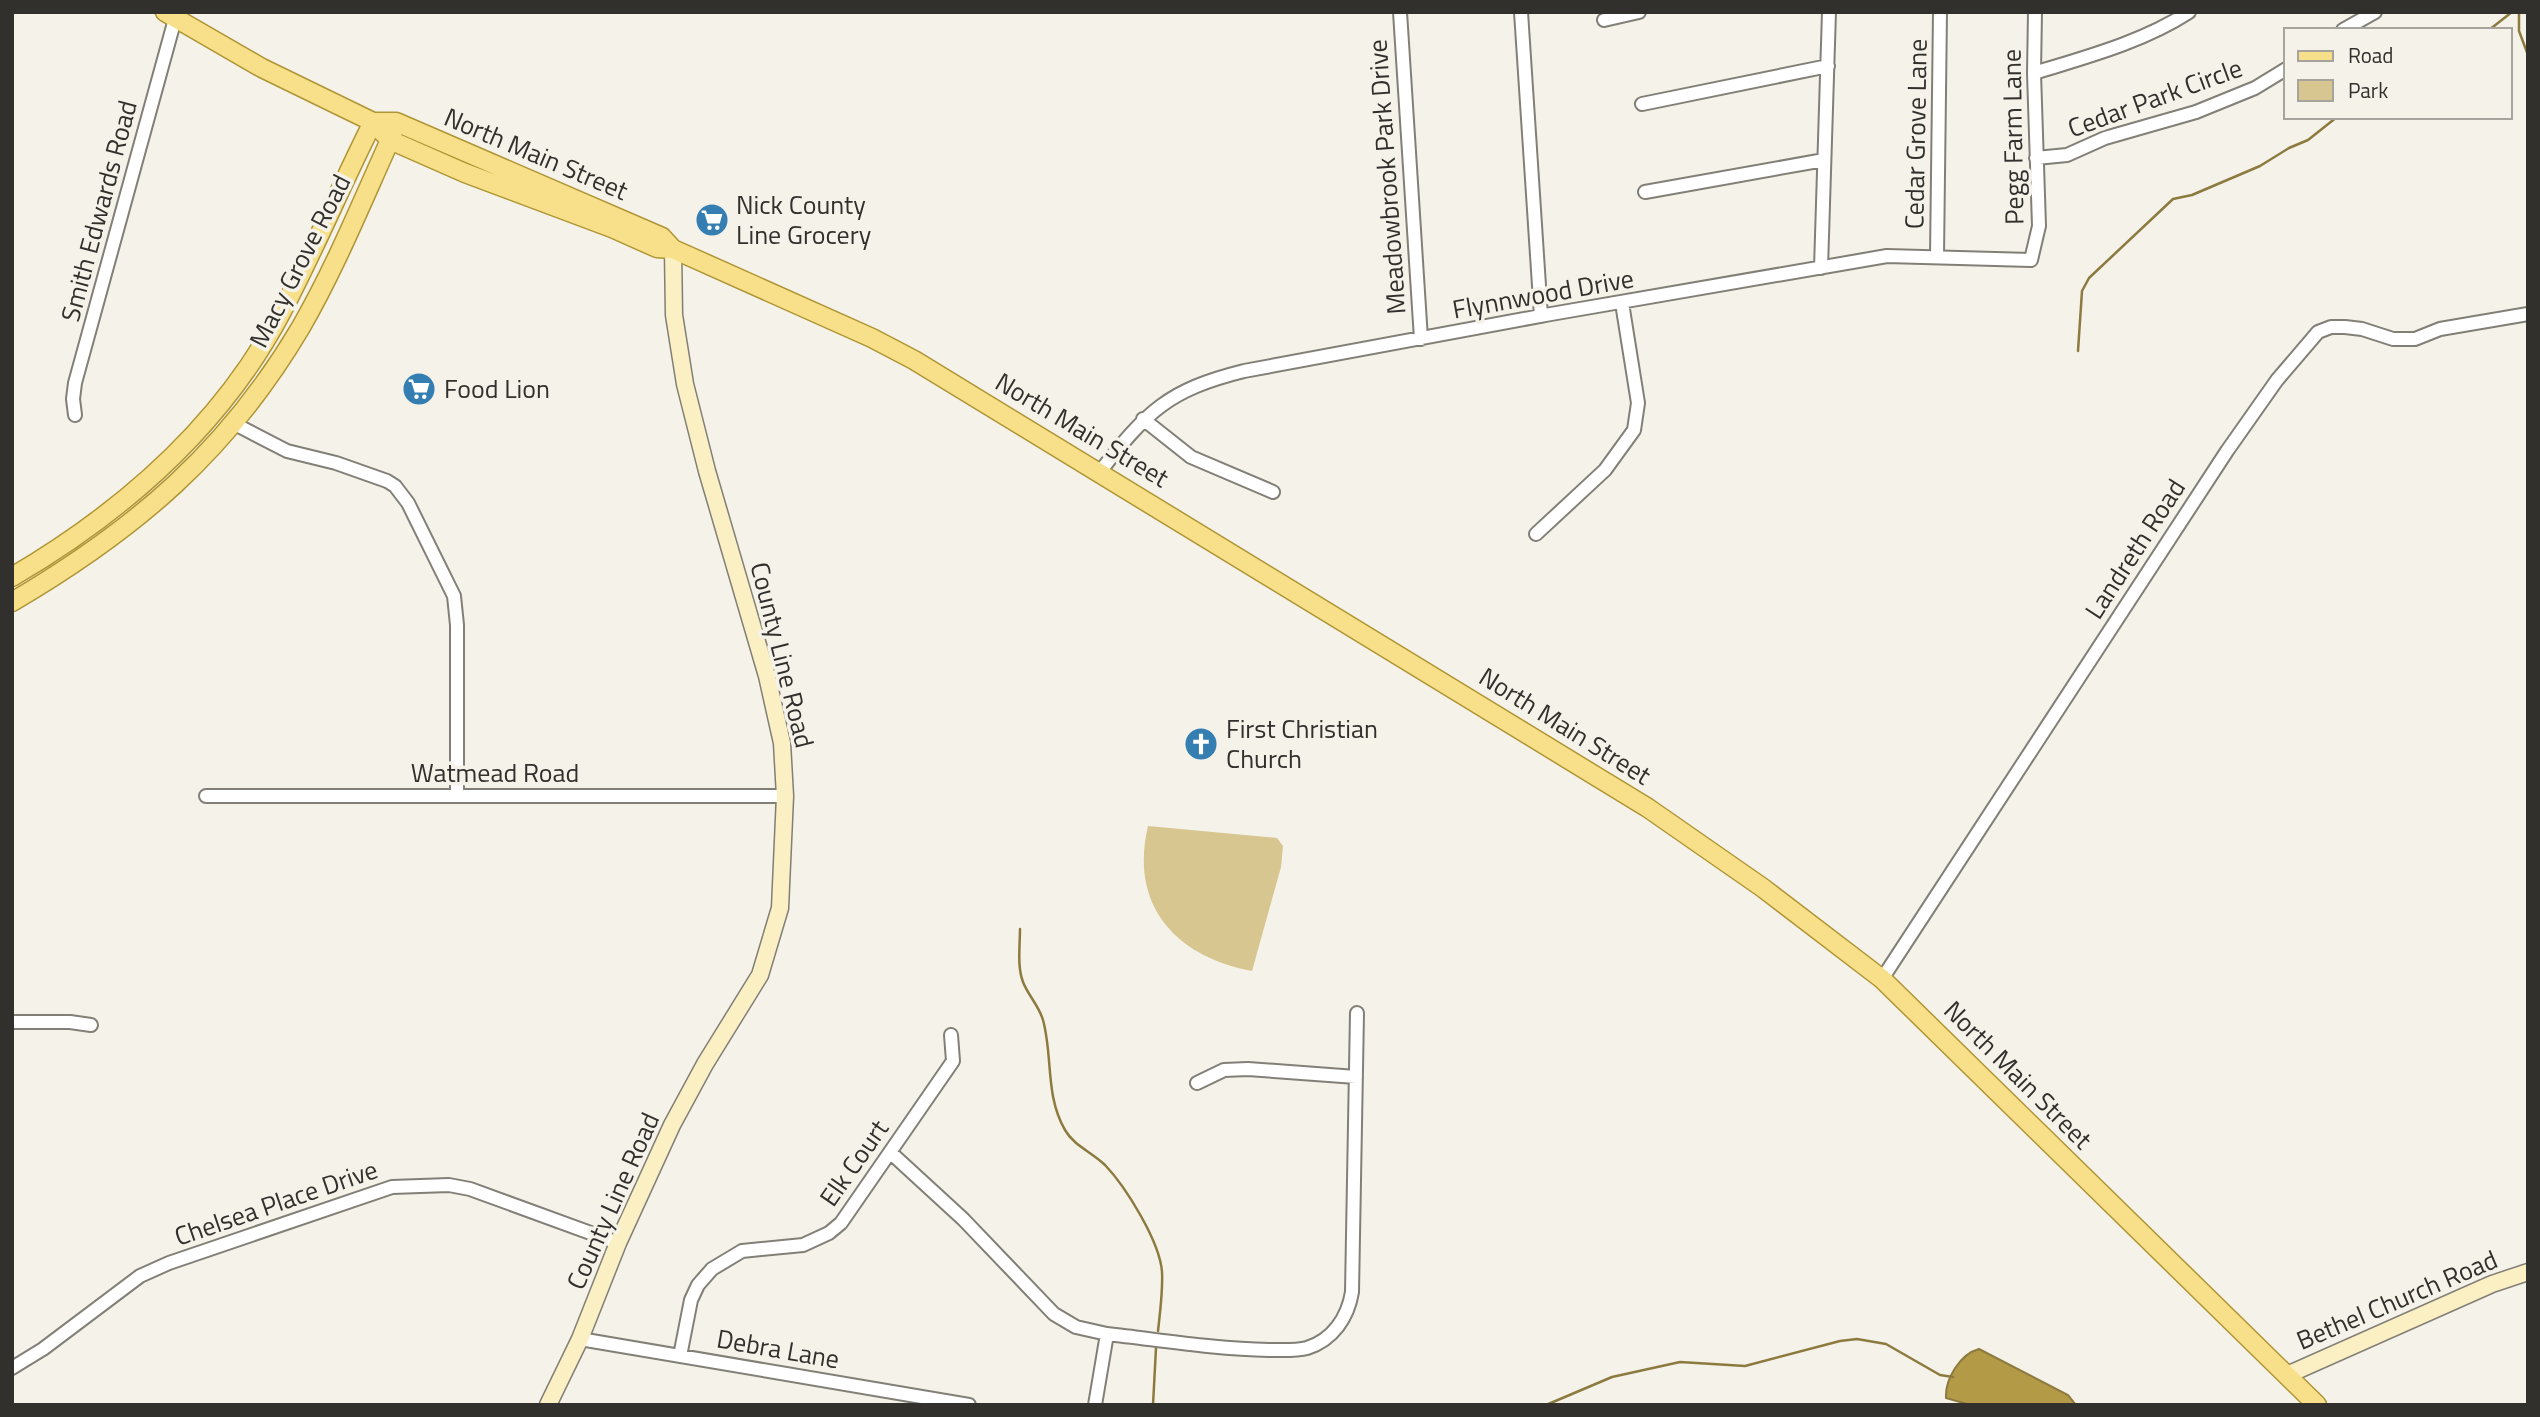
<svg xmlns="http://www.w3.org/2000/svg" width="2540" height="1417" font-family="'Titillium Web',sans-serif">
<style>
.green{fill:#d7c690}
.water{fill:#b39a47;stroke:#8c7a3f;stroke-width:2}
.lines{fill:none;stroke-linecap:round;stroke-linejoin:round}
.stream{stroke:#8c7a3f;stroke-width:2.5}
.street-casing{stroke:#827f77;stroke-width:16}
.secondary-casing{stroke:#827f77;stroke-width:19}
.primary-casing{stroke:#af9535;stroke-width:21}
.street{stroke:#fff;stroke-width:12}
.secondary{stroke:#fbefc4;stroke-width:16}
.primary{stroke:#f7e089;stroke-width:18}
.labels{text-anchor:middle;stroke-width:7;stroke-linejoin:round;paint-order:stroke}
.street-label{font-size:26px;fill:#32302d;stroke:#f5f2e9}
.poi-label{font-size:26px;fill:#32302d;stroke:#f5f2e9;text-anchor:start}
</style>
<rect width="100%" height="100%" fill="#f5f2e9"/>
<path class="green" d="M 1148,826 L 1277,838 L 1283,846 L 1281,867 L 1252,971 C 1176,957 1129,906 1148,826 Z"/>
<path class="water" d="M 1979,1349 L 2068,1395 L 2076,1405 L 1970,1405 L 1946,1398 C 1945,1379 1960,1354 1979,1349 Z"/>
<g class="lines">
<path class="stream" d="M 2519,12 L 2519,31 L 2528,55
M 2489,30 L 2512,12
M 2078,351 L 2082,291 L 2089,278 L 2173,199 L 2192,195 L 2260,166 L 2289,148 L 2308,140 L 2337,117
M 1020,929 C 1020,946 1017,966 1023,982 C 1028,995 1039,1006 1043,1020 C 1053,1056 1045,1096 1065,1130 C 1074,1146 1092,1152 1105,1165 C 1126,1187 1160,1242 1162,1272 C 1163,1292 1160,1312 1158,1331
M 1153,1405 L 1156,1348
M 1546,1405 L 1612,1377 L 1680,1362 L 1745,1366 L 1840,1341 L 1857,1339 L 1886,1344 L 1940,1375 L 1953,1377"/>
<defs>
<path id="street" d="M 1400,12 L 1421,339
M 1521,12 L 1541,316
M 1604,20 L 1639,12
M 2343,30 L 2375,12
M 2034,73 C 2086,57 2143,42 2189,12
M 1642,104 L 1828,66
M 2036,158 L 2067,155 L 2105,138 L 2196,112 L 2255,88 L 2286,69
M 1645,192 L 1824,160
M 1937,256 L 1940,12
M 1821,268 L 1829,12
M 75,415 L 73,399 L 75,383 L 175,19
M 1143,419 L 1191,457 L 1273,492
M 233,423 L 287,451 L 336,463 L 387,481 L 395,486 L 408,503 L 454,596 L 457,625 L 457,796
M 1099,473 C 1147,411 1168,390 1244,371 L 1551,314 L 1887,256 L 2031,260 L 2039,226 L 2034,73 L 2035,12
M 1536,534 L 1605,470 L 1634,430 L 1638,403 L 1622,303
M 206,796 L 785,796
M 1882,979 L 2227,451 L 2277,380 L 2318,332 L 2331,327 L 2345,327 L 2362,329 L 2393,339 L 2415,339 L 2440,329 L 2528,314
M 12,1022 L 70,1022 L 91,1025
M 1197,1083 L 1224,1070 L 1248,1069 L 1356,1077
M 890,1152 L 963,1219 L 1054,1314 L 1076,1327 L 1107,1334
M 580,1339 L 969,1405
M 680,1356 L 691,1300 L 698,1285 L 712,1269 L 742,1251 L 803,1245 L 829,1233 L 841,1223 L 953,1061 L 951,1035
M 12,1368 L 43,1349 L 140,1276 L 169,1263 L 392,1187 L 449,1185 L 470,1189 L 618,1243
M 1095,1405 L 1107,1334 C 1161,1340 1215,1349 1269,1350 C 1281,1350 1296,1351 1307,1348 C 1333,1340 1348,1317 1352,1292 L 1357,1013"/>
<path id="secondary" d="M 2287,1375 L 2492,1284 L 2528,1272
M 548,1405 L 580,1339 L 618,1243 L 672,1125 L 705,1064 L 760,975 L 780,908 L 785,796 L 782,743 L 767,676 L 707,471 L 685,384 L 674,315 L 673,249"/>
<path id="primary" d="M 165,12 L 262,68 L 373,122 L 390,140 L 465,173 L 612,228 L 657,248 L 673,249
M 373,122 L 396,122 L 662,237 L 673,249 L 872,338 L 914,360 L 1648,808 L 1763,888 L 1882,979 L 2317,1405
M 12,577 C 123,512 220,428 281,313 C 314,251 341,185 373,122
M 12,602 C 136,529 227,452 301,327 C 335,268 362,202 390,140 L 396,122"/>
</defs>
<use href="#street" class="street-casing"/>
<use href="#secondary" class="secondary-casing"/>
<use href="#primary" class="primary-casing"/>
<use href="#street" class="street"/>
<use href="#secondary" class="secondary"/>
<use href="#primary" class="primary"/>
</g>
<defs>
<symbol id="supermarket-disc" viewBox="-11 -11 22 22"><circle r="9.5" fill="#357eb2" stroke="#f5f2e9"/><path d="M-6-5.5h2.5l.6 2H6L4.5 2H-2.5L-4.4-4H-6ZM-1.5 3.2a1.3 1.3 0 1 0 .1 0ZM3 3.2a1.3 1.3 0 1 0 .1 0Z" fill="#fff"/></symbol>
<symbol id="church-disc" viewBox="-11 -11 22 22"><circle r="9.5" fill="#357eb2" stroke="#f5f2e9"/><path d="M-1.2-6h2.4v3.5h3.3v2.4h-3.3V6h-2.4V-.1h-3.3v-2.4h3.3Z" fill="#fff"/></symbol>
</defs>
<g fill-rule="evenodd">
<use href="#supermarket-disc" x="693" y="201" width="38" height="38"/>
<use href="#supermarket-disc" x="400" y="370" width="38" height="38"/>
<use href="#church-disc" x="1182" y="725" width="38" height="38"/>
</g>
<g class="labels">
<g class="street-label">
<text transform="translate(2155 98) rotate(-20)" y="9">Cedar Park Circle</text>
<text transform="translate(1916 134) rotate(-89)" y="9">Cedar Grove Lane</text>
<text transform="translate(2013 137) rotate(-91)" y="9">Pegg Farm Lane</text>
<text transform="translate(536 154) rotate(23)" y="9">North Main Street</text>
<text transform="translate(1387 177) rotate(-94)" y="9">Meadowbrook Park Drive</text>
<text transform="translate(99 211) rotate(-75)" y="9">Smith Edwards Road</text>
<text transform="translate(300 261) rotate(-63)" y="9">Macy Grove Road</text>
<text transform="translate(1543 294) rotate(-10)" y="9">Flynnwood Drive</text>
<text transform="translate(1082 430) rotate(31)" y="9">North Main Street</text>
<text transform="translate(2135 549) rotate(-57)" y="9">Landreth Road</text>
<text transform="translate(782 655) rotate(76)" y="9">County Line Road</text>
<text transform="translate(1565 726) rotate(32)" y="9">North Main Street</text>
<text x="495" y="782">Watmead Road</text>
<text transform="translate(2018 1075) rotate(45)" y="9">North Main Street</text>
<text transform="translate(854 1163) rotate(-55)" y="9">Elk Court</text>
<text transform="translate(613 1201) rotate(-66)" y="9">County Line Road</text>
<text transform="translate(276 1203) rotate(-19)" y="9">Chelsea Place Drive</text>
<text transform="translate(2397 1300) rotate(-23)" y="9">Bethel Church Road</text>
<text transform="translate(778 1349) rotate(10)" y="9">Debra Lane</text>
</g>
<g class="poi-label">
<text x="736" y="214">Nick County<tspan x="736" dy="30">Line Grocery</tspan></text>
<text x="444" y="398">Food Lion</text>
<text x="1226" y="738">First Christian<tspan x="1226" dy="30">Church</tspan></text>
</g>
</g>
<rect width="2540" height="1417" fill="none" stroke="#32302d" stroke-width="28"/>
<rect x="2284" y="28" width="228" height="91" fill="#f5f2e9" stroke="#a7a49e" stroke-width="2"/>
<rect x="2298" y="51" width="35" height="10" fill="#f7e089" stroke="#a7a49e" stroke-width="2"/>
<text x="2348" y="63" font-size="21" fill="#32302d">Road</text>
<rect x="2298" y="80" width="35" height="21" fill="#d7c690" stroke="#a7a49e" stroke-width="2"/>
<text x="2348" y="98" font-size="21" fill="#32302d">Park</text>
</svg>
